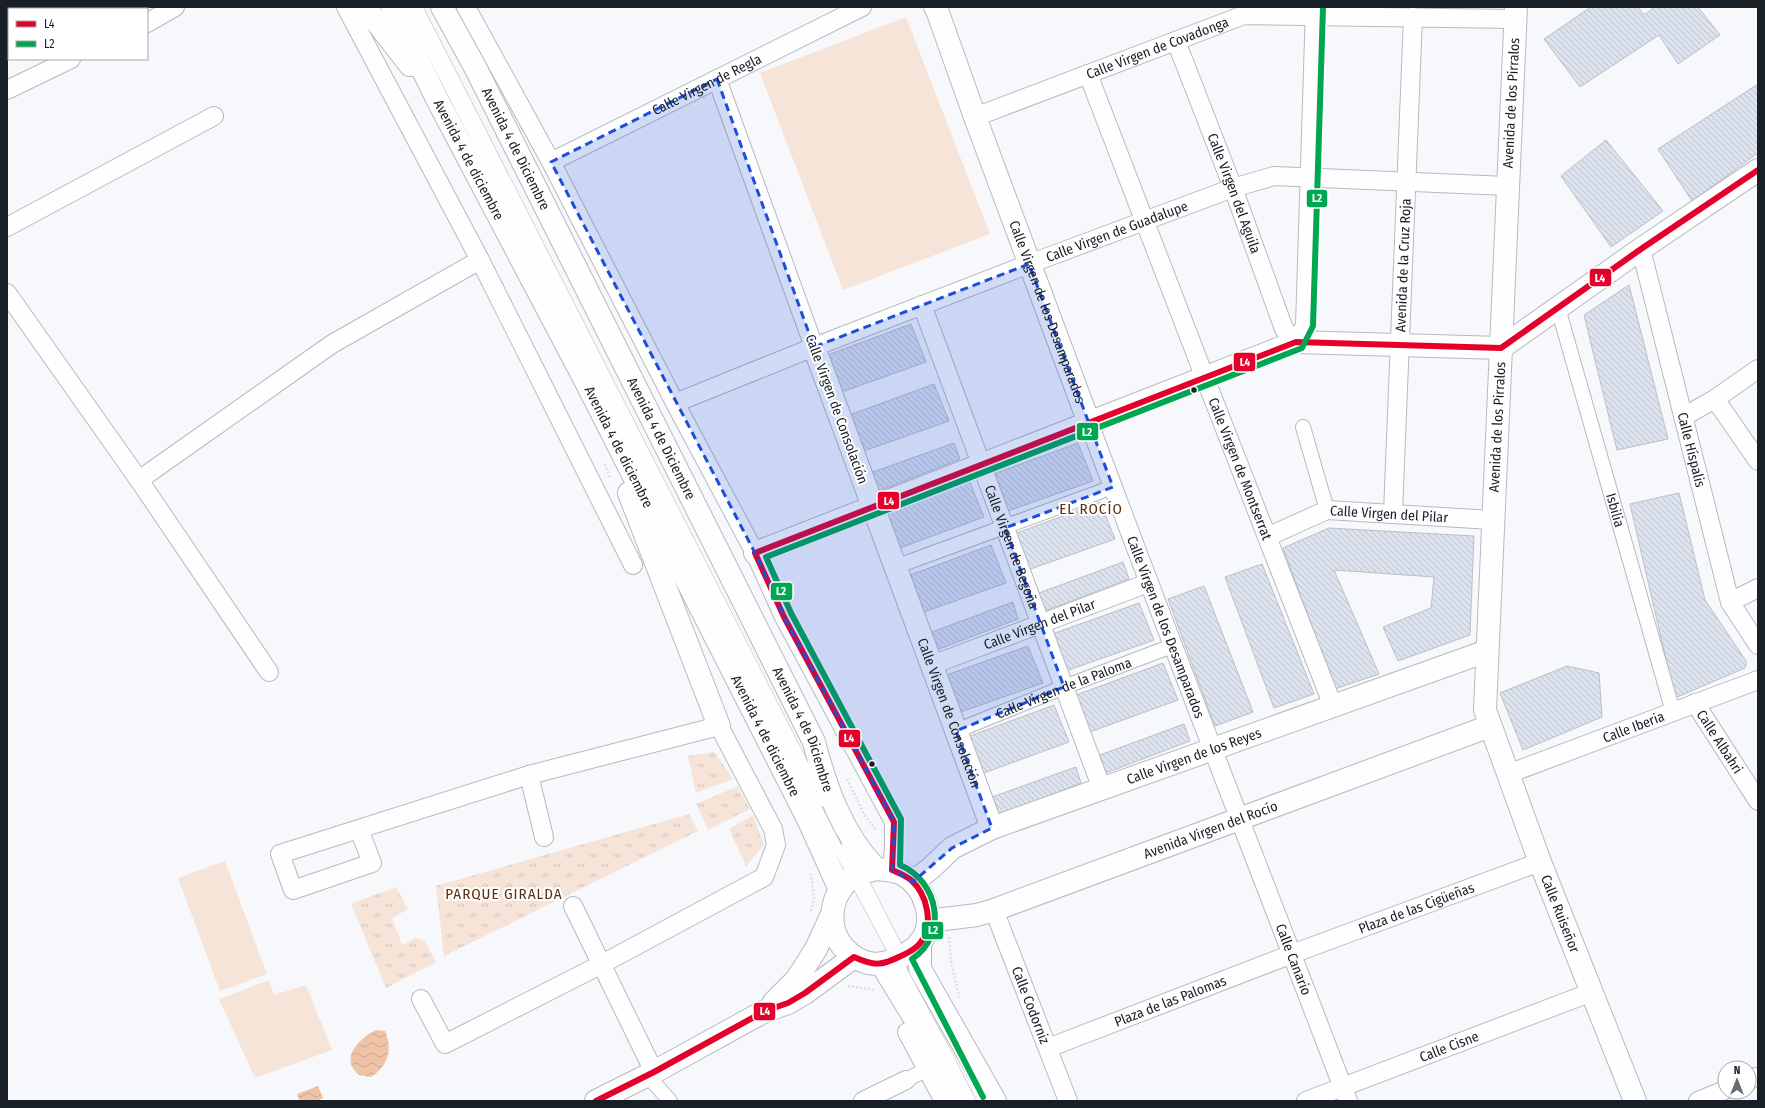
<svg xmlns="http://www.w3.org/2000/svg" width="1765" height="1108" font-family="'Fira Sans Condensed',sans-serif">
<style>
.grass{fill:#f7e4d9}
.park{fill:url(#park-tufts)}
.water{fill:url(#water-waves)}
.building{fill:url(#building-back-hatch);stroke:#bcc0c5}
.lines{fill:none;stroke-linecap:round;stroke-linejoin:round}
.service-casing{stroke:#b6babf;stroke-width:10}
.pedestrian-casing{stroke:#b6babf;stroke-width:16}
.minor-casing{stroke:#b6babf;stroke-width:20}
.tertiary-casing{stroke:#b6babf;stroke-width:24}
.primary-casing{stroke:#b6babf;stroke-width:24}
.path{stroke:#dddee0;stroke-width:2.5;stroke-dasharray:2 2;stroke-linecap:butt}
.service{stroke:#fefefe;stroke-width:9}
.pedestrian{stroke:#fefefe;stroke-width:14}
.minor{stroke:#fefefe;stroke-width:18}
.tertiary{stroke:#fefefe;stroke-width:22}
.primary{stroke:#fefefe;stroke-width:22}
.bus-1-casing{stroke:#fff;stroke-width:9}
.bus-2-casing{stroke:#fff;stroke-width:9}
.bus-1{stroke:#e4002b;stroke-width:6}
.bus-2{stroke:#00a651;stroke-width:6}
.marked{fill:#1d4ed8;fill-opacity:0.2;stroke:#1d4ed8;stroke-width:3;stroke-dasharray:8 5;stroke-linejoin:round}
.bus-dot{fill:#191f26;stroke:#fff;stroke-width:1.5}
.labels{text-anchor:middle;stroke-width:4;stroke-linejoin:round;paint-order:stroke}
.street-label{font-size:14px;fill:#191f26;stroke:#fff}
.neighbourhood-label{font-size:15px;letter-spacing:1px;fill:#5c2e0d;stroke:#fff}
.line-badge{stroke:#fff;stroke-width:1.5}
.badge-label{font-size:11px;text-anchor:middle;font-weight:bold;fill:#fff}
</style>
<defs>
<pattern id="park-tufts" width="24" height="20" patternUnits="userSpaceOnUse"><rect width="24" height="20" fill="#f7e4d9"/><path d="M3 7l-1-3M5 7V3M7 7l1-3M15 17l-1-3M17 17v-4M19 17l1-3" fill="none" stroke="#d3c3ba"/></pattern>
<pattern id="water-waves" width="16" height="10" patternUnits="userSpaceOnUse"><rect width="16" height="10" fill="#f0c2a6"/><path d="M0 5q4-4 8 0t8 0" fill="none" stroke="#cda68f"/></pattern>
<pattern id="building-back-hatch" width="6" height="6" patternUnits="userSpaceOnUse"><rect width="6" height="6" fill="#dce3ee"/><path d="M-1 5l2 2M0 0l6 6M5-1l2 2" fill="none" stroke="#bcc2cc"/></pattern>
</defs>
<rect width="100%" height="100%" fill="#f6f8fb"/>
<path class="grass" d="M 906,17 L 990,234 L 843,290 L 760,73 Z
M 225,861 L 267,974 L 220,991 L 178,878 Z
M 269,980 L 274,995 L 306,985 L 332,1050 L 255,1078 L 219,999 Z"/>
<path class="park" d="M 714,752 L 733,779 L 696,793 L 688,756 Z
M 738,786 L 750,809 L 708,830 L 696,804 Z
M 689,814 L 698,831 L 444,956 L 436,886 Z
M 753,815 L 764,845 L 746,866 L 729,829 Z
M 396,887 L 408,909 L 392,918 L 402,945 L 416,938 L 425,941 L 436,962 L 386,988 L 351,904 Z"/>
<path class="water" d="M 376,1030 L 385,1031 C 393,1050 388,1066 371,1077 L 359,1075 C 356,1072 352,1068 351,1064 C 348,1048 364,1037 376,1030 Z
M 318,1086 L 323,1098 L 317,1101 L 300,1101 L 297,1094 Z"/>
<path class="building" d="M 1591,7 L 1638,7 L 1644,15 L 1655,7 L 1698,7 L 1720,35 L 1678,64 L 1659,35 L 1580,87 L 1544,39 Z
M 1758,84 L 1758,153 L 1692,201 L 1658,149 Z
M 1606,140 L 1663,211 L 1611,247 L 1561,176 Z
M 1629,285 L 1668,439 L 1617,450 L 1584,315 Z
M 911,324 L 926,362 L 839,393 L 825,356 Z
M 934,384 L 949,421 L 861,452 L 847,416 Z
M 954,443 L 960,459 L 876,492 L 870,473 Z
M 1078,443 L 1093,481 L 1005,512 L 991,475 Z
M 969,480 L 984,517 L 897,549 L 883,512 Z
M 1679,493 L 1705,600 L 1746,661 L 1746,665 L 1745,668 L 1675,698 L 1630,504 Z
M 1100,502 L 1115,539 L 1028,570 L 1014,534 Z
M 1329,528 L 1474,536 L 1470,635 L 1398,661 L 1383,627 L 1431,608 L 1434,577 L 1334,570 L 1379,674 L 1335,689 L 1283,548 Z
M 991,545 L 1006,583 L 918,614 L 905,577 Z
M 1123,562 L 1129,579 L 1045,611 L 1039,593 Z
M 1262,564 L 1314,694 L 1274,708 L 1225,577 Z
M 1204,586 L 1253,712 L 1215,726 L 1168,599 Z
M 1013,602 L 1018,619 L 934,651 L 929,633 Z
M 1139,603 L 1154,640 L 1066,671 L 1052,634 Z
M 1028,646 L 1043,683 L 955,714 L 941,677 Z
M 1163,663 L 1178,700 L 1090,732 L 1076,695 Z
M 1567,666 L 1599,673 L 1602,717 L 1523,750 L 1500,693 Z
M 1054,705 L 1069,742 L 981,774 L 967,737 Z
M 1184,724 L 1190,741 L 1106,773 L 1100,755 Z
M 1076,767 L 1081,783 L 997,816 L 992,797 Z"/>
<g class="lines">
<defs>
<path id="service" d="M 408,7 L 853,878 L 949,1057 L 971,1101
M 418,7 L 823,802
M 846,846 L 903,957"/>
<g id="pedestrian">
<path id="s1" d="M 1558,308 L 1673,712"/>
<path d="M 1303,427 L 1327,510"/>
<path d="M 895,567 L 1113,487"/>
<path id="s2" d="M 956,731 L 1064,687 L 1172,646"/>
<path d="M 647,1075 L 670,1101"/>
<path d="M 906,1080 L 935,1065"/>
</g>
<g id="minor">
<path d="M 346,7 L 480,260 L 633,565"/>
<path d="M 466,7 L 551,162 L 675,403 L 755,553 L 784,617 L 894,822 L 894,847 L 892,870"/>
<path d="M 147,23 L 175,7"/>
<path id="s3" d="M 1176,41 L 1233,188 L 1284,329 L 1296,342 L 1305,326 L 1315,7"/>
<path id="s4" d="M 1088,74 L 1205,378 L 1333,706"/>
<path d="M 717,79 L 814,347"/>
<path d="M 7,90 L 71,59"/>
<path id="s5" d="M 975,117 L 1244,15 L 1515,19"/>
<path id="s6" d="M 551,162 L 862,7"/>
<path d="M 7,227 L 214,116"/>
<path id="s7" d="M 1641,249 L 1730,602 L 1758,645"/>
<path d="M 7,293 L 139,480 L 269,672"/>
<path id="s8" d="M 922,305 L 1102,789"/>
<path d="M 1715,399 L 1758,461"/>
<path id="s9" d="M 675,403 L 814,347 L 1029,264 L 1233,188 L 1274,176 L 1507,186"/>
<path d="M 1683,417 L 1715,399 L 1758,369"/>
<path id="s10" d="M 1089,423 C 1173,650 1262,875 1348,1101"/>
<path d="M 139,480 L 332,344 L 480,260"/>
<path id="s11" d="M 1393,513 L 1413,17"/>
<path id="s12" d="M 1267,537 L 1327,510 L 1492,520"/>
<path d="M 1730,602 L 1758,588"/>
<path id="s13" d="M 932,665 L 1148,583"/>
<path id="s14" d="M 1695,703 L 1758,801"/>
<path id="s15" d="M 1508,774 L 1758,680"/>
<path d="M 529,775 L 544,837"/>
<path d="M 359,829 L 372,863 L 293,890 L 280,854 L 529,775 L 719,726 L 773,829 L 776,845 L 764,877 L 602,964 L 445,1044 L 421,999"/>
<path d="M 573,906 L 654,1072"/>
<path id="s16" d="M 994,910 L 1068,1101"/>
<path d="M 907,1032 L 944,1101"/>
<path id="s17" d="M 1048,1048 L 1292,954 L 1540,862"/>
<path d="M 1749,1080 L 1755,1077"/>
<path d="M 863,1101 L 906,1080"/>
<path id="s18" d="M 1306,1101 L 1592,992"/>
<path d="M 1698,1101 L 1725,1090"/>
</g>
<g id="tertiary">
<path id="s19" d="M 935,7 L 937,10 L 975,117 L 1089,423"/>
<path id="s20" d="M 1516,7 L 1485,710 L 1540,862 L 1635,1101"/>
<path id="s21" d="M 814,347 L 992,828"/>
<path d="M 755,553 L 1296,342 L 1501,348 L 1641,249 L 1758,170"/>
<path id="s22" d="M 913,882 L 930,869 L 952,848 L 992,828 L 1487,651"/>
<path id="s23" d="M 928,921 L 977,915 L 994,910 L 1490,726"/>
<path d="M 774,1002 L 797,979 L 816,949 L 832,914"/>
<path d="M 596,1101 L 654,1072 L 765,1011 L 788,1003 L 805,993 L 854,957"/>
</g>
<g id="primary">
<path d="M 365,7 L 410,65"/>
<path id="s24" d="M 392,7 L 437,99 L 587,384 L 809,821 L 840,890"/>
<path id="s25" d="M 442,7 L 475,67 L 814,742 C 826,788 842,834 876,869"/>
<path d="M 629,493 L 719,726"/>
<path d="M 876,869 C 885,870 894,870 902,874 C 925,886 937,921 920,943 C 915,949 907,953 901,957 C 879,967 863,967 845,949 C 828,932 828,901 846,883 C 853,875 866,872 876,869 Z"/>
<path d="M 920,942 L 920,969 L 995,1101"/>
<path d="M 882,965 L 920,1027 L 959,1101"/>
</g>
</defs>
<use href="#service" class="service-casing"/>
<use href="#pedestrian" class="pedestrian-casing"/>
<use href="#minor" class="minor-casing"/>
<use href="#tertiary" class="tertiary-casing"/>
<use href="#primary" class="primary-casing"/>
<path class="path" d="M 605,464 L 610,478
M 847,779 L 864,814 L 876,830
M 811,911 L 814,898 L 811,874
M 949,937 L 951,962 L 959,997
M 848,986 L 874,990"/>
<use href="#service" class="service"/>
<use href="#pedestrian" class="pedestrian"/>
<use href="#minor" class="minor"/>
<use href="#tertiary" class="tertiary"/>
<use href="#primary" class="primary"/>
<defs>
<path id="bus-1" d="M 596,1101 L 654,1072 L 765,1011 L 788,1003 L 805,993 L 854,957 C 874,966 881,966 901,956 C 908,953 916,949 921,942 C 934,924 927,894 911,880 C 905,875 899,873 892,870 L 894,822 L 784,617 L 755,553 L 1296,342 L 1501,348 L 1641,249 L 1758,170"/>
<path id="bus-2" d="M 983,1097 L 912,959 C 949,934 938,881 900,865 L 901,819 L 791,613 L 766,557 L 1302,348 L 1313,326 L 1323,7"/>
</defs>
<use href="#bus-1" class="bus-1-casing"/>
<use href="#bus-2" class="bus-2-casing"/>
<use href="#bus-1" class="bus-1"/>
<use href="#bus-2" class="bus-2"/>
</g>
<path class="marked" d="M 717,79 L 814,347 L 1029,264 L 1113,487 L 1005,528 L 1064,687 L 956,731 L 992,828 L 952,848 L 913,882 L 892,870 L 894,822 L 784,617 L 755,553 L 551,162 Z"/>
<g class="bus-dot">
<circle cx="1194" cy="390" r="3.5"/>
<circle cx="872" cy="764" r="3.5"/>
</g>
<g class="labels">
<g class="street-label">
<text dy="5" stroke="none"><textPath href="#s5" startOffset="195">Calle Virgen de Covadonga</textPath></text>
<text dy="5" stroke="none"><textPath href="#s6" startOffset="174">Calle Virgen de Regla</textPath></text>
<text transform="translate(1511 103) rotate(-87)" y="5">Avenida de los Pirralos</text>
<text dy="5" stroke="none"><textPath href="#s25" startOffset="160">Avenida 4 de Diciembre</textPath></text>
<text dy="5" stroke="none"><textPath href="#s24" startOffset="171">Avenida 4 de diciembre</textPath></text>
<text dy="5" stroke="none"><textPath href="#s3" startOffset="163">Calle Virgen del Aguila</textPath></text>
<text dy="5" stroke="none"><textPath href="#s9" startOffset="474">Calle Virgen de Guadalupe</textPath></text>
<text dy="5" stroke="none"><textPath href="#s11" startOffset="248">Avenida de la Cruz Roja</textPath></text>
<text dy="5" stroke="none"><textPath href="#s19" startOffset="325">Calle Virgen de los Desamparados</textPath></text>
<text transform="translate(837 409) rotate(70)" y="5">Calle Virgen de Consolación</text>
<text transform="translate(1497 427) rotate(-87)" y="5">Avenida de los Pirralos</text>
<text dy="5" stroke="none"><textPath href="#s25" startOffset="484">Avenida 4 de Diciembre</textPath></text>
<text dy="5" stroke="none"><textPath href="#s24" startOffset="495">Avenida 4 de diciembre</textPath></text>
<text dy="5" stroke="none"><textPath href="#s7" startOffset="207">Calle Híspalis</textPath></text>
<text dy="5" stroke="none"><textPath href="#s4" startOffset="423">Calle Virgen de Montserrat</textPath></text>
<text dy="5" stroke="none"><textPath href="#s1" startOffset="210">Isbilia</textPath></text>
<text dy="5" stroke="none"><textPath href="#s12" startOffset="128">Calle Virgen del Pilar</textPath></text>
<text dy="5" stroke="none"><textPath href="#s8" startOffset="258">Calle Virgen de Begoña</textPath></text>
<text dy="5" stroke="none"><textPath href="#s13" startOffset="115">Calle Virgen del Pilar</textPath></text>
<text dy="5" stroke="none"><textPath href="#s10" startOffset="218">Calle Virgen de los Desamparados</textPath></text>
<text dy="5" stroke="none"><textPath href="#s2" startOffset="116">Calle Virgen de la Paloma</textPath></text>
<text dy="5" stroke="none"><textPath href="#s21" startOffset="390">Calle Virgen de Consolación</textPath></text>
<text dy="5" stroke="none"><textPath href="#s15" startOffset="134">Calle Iberia</textPath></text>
<text dy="5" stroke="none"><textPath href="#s25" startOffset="808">Avenida 4 de Diciembre</textPath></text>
<text dy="5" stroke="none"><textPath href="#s24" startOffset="819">Avenida 4 de diciembre</textPath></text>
<text dy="5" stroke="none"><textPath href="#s14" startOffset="46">Calle Albahri</textPath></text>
<text dy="5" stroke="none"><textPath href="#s22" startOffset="311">Calle Virgen de los Reyes</textPath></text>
<text dy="5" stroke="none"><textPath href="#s23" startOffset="298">Avenida Virgen del Rocío</textPath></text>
<text dy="5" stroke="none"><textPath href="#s17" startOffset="394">Plaza de las Cigüeñas</textPath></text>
<text dy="5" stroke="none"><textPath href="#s20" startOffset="921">Calle Ruiseñor</textPath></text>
<text dy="5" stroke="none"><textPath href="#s10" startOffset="574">Calle Canario</textPath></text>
<text dy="5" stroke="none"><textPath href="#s17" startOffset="131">Plaza de las Palomas</textPath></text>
<text dy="5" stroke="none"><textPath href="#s16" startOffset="102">Calle Codorniz</textPath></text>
<text dy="5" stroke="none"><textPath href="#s18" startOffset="153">Calle Cisne</textPath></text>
</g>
<g class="neighbourhood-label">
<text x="1091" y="514">EL ROCÍO</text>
<text x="504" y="899">PARQUE GIRALDA</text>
</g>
</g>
<g class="line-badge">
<rect x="1306" y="189" width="22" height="19" rx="4" fill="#00a651"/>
<rect x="1589" y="268" width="23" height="19" rx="4" fill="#e4002b"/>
<rect x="1233" y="352" width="23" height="20" rx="4" fill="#e4002b"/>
<rect x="1076" y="422" width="23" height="19" rx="4" fill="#00a651"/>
<rect x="877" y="491" width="23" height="19" rx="4" fill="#e4002b"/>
<rect x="770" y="582" width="23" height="19" rx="4" fill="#00a651"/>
<rect x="838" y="729" width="23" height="19" rx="4" fill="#e4002b"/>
<rect x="921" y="921" width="23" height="19" rx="4" fill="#00a651"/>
<rect x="753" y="1002" width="23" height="19" rx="4" fill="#e4002b"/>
</g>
<g class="badge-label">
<text x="1317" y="202">L2</text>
<text x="1600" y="282">L4</text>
<text x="1245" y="366">L4</text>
<text x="1087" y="436">L2</text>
<text x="889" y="505">L4</text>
<text x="781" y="595">L2</text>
<text x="849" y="742">L4</text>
<text x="933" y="934">L2</text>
<text x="765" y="1015">L4</text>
</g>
<rect width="1765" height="1108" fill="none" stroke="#191f26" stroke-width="16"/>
<rect x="8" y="8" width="140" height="52" fill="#ffffff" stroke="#a3a5a8"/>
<rect x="16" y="21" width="20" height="6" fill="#e4002b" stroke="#a3a5a8"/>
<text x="44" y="28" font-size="12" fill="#191f26">L4</text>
<rect x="16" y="41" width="20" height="6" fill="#00a651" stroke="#a3a5a8"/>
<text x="44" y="48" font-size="12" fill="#191f26">L2</text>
<g transform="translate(1737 1080)"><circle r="19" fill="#ffffff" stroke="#a3a5a8"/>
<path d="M0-3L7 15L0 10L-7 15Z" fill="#666b71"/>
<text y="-6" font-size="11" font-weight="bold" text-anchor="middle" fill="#191f26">N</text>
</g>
</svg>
